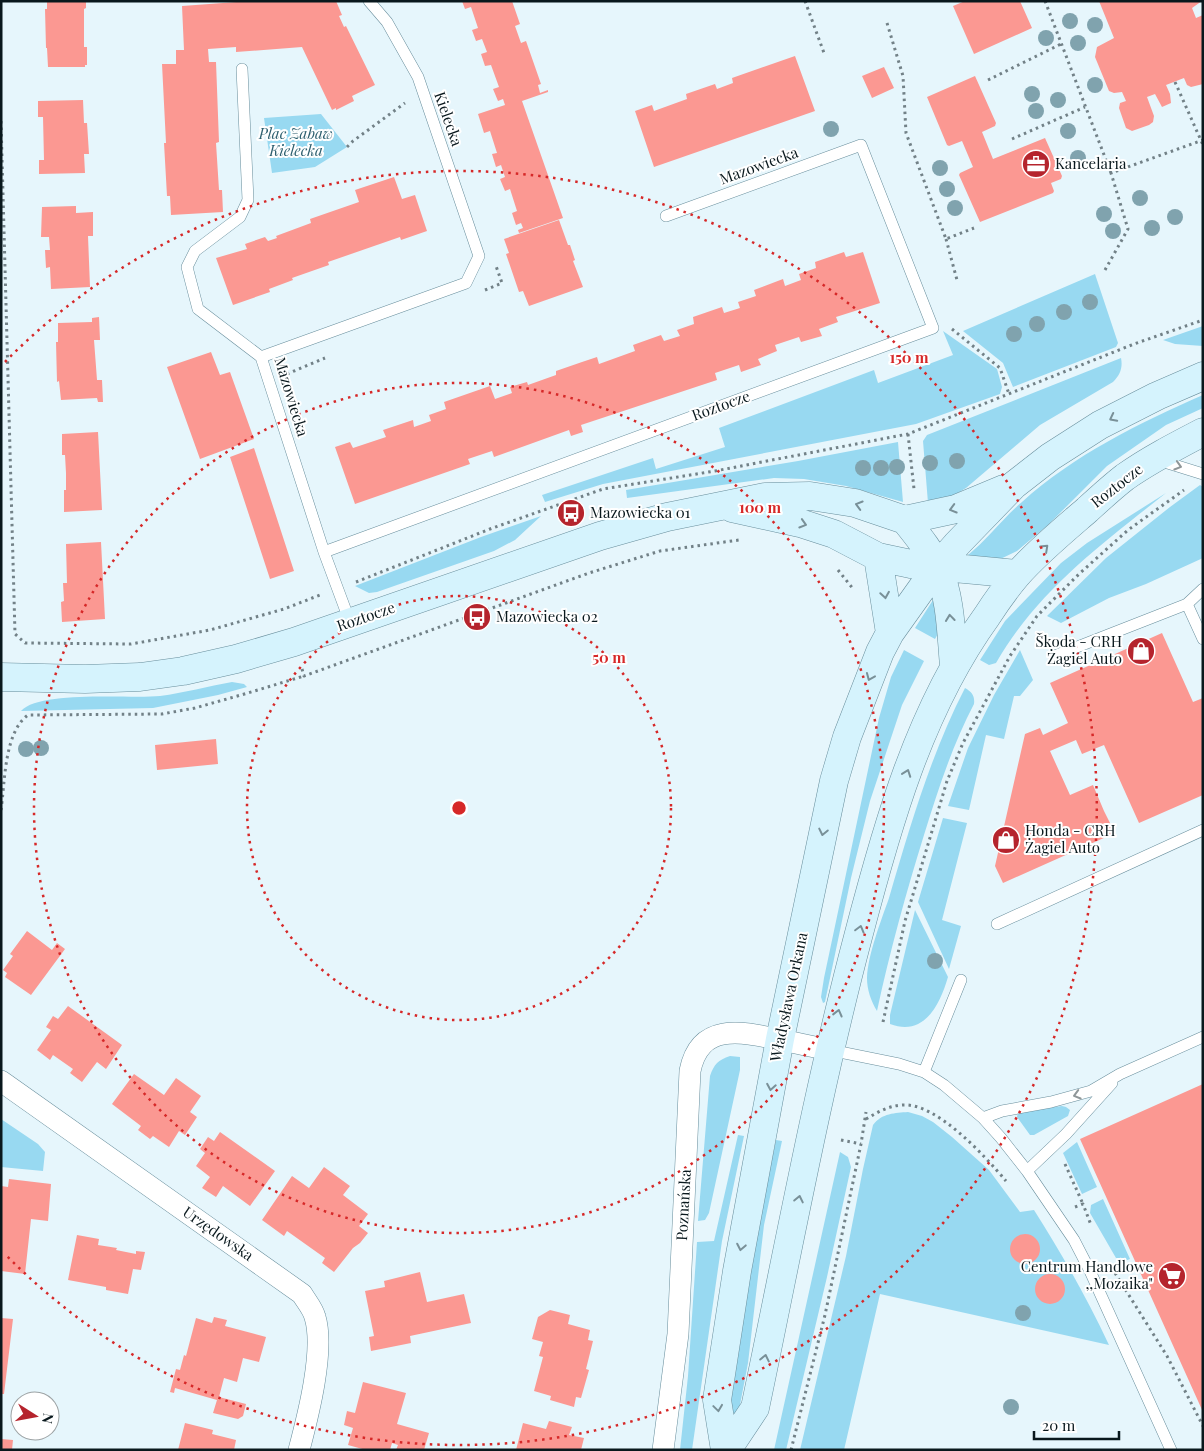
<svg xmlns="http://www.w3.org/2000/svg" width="1204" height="1451" font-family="'Playfair Display',serif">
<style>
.green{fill:#98d9f1}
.building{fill:#fb9892}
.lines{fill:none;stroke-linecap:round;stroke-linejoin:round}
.lane-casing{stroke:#688e9c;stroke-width:12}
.street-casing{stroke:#688e9c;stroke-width:22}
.secondary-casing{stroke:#688e9c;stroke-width:29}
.path{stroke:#728187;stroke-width:3;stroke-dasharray:2.5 4;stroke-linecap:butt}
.lane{stroke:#fff;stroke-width:11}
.street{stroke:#fff;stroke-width:21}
.secondary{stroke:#d5f3fd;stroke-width:28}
.tree{fill:#80a3ae}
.oneway{stroke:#799098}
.oneway2{stroke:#909799}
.ring{fill:none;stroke:#d62828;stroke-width:2.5;stroke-dasharray:2.5 5}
.labels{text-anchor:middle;stroke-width:4;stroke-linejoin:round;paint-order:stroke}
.street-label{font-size:15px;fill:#09181d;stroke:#fff}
.park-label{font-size:15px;font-style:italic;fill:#2d5f6f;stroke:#fff}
.poi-label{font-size:15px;fill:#09181d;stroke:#fff;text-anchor:start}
.centre{fill:#d62828;stroke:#fff;stroke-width:2.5}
.ring-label{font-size:15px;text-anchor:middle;font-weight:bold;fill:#d62828;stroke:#fff;stroke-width:4;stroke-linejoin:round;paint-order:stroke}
</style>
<rect width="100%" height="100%" fill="#e6f6fc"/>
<path class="green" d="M 321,114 L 347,147 L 315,167 L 272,173 L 264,118 Z
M 1095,274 L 1118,343 L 1116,347 L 1013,387 L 1003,363 L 963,331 Z
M 1203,326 L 1203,346 L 1175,344 L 1163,340 Z
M 943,331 L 997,369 L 1002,387 L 1000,394 L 916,424 L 603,484 L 545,502 L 542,495 L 653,458 L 656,469 L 725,447 L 719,428 L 874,370 L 878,383 L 953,355 Z
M 1121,358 C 1123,368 1120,375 1113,382 L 1040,425 L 966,488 L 953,496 L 928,503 L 923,441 L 927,435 Z
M 1203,395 L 1203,408 L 1166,425 L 1107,466 L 1048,525 L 1017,551 L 990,564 L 967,558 L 968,555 C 987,540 1003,518 1022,502 C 1074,455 1139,423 1203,395 Z
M 898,442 L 903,502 L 846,486 L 804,479 L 774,478 L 627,498 L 626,490 L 798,461 Z
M 1200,485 L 1203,487 L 1203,558 L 1146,584 L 1109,598 L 1061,623 L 1047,616 L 1106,558 L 1170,507 Z
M 1166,493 C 1102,544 1038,590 996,663 L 989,665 L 980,660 L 1005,621 L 1061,563 L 1087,543 Z
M 541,516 L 515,540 L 494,551 L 377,592 L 369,593 L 355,586 L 481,537 Z
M 933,600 L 939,632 L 935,639 L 915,628 Z
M 904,650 L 924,661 L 902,705 L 870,801 L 851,878 L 825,1002 L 823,1003 L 821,997 L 824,978 L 879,718 L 891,677 Z
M 1020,650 L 1033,680 L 1020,696 L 1014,696 L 1004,739 L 986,735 L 969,810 L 948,806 L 968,748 L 994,695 Z
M 232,682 L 244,684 L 247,687 L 218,695 L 153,708 L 21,711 C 40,690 130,699 160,696 C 184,693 208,686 232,682 Z
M 965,688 C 972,692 975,696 974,704 C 952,746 938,790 924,835 C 906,893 890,951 877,1011 C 871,1001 867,990 867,978 C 868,954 881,921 889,898 C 910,826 931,754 965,688 Z
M 943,818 L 967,823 L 942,920 L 961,926 L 949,969 L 918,902 Z
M 915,910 L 948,977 C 940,1004 925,1037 890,1024 L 890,1015 Z
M 730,1056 L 740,1057 L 740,1070 L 709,1213 L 705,1220 L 698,1221 L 710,1076 C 714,1064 718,1060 730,1056 Z
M 1062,1106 L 1066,1107 L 1070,1110 L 1068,1116 L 1034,1135 L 1030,1135 L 1017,1117 L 1018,1112 Z
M 908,1112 L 922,1116 L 933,1122 L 952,1137 L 989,1170 L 1020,1212 L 1034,1210 C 1062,1254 1087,1298 1109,1345 L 880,1294 L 844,1450 L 800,1450 L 846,1256 L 863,1169 L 873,1125 C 882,1113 895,1113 908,1112 Z
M 1,1119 L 38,1144 L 45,1152 L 43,1171 L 1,1167 Z
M 738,1135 L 744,1136 L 722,1241 L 692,1450 L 680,1450 L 688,1376 L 697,1242 L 714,1241 Z
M 776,1140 L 782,1141 L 764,1225 L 748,1363 L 739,1410 L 735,1413 L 732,1413 L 730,1406 L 751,1258 Z
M 1077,1142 L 1097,1187 L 1082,1194 L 1063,1153 Z
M 840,1152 L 848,1157 L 851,1167 L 827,1277 L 786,1450 L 774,1450 Z
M 1103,1199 L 1130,1259 L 1125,1261 L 1116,1258 L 1090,1213 L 1091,1205 Z"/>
<path class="building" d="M 47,1 L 86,1 L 86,8 L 84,9 L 84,47 L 87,47 L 87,65 L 85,65 L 85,67 L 48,67 L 47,48 L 46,48 L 45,9 L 47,9 Z
M 250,1 L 336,1 L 342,15 L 339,16 L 344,27 L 346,26 L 375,85 L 352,96 L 354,101 L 336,110 L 336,108 L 332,110 L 302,47 L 236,52 L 236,47 L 208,49 L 209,62 L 216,62 L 219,142 L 216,143 L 219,190 L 222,190 L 223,212 L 171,215 L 170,196 L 167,196 L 164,143 L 166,143 L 162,64 L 176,64 L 176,50 L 184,50 L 182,6 Z
M 462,1 L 512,1 L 520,24 L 515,26 L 521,43 L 526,41 L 541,84 L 538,85 L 540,93 L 548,90 L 548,92 L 522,101 L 563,218 L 519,233 L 518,230 L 523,228 L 521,223 L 516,225 L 512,213 L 517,211 L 510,189 L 505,191 L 500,179 L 505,177 L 501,165 L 496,167 L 492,154 L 497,153 L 490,131 L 484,133 L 478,114 L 505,105 L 503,99 L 498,101 L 493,89 L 499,87 L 491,65 L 485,66 L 481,54 L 487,52 L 482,39 L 476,41 L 472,30 L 478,28 L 471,7 L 465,9 Z
M 965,1 L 1020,1 L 1032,28 L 974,54 L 953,6 Z
M 1099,1 L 1202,1 L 1192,8 L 1196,18 L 1203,15 L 1203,84 L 1191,87 L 1187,85 L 1184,78 L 1166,85 L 1170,94 L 1171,103 L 1162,107 L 1155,94 L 1147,97 L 1154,116 L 1153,122 L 1149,125 L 1132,131 L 1126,128 L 1119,108 L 1120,103 L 1126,101 L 1122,92 L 1114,93 L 1109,91 L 1095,57 L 1097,47 L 1114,38 Z
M 795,56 L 815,111 L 654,167 L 635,111 L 652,105 L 654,111 L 687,99 L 686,94 L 715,84 L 717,89 L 733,83 L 732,78 Z
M 884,67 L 894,88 L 872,98 L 862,76 Z
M 975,76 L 996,123 L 995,126 L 982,132 L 993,159 L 1045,138 L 1062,176 L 1061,179 L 1051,183 L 1054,191 L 1053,193 L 980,222 L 959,175 L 960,173 L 973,167 L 962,141 L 949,146 L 947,145 L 927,97 Z
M 83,100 L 84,123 L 87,123 L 89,154 L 84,154 L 85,173 L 39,174 L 39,160 L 44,160 L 43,117 L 38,117 L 38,101 Z
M 394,177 L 402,199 L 415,195 L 427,231 L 401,240 L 400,237 L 328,262 L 329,265 L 292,278 L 293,280 L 269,289 L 270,292 L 233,305 L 216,258 L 247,249 L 245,244 L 265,237 L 268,241 L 277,238 L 276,236 L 311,223 L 310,219 L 359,202 L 355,190 Z
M 76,206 L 76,213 L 93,212 L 93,236 L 88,236 L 90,287 L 51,289 L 50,267 L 46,268 L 45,250 L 50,250 L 49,237 L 41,237 L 42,207 Z
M 559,220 L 568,245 L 570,245 L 575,260 L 573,261 L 583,287 L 529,306 L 523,291 L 519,292 L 506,254 L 509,253 L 504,239 Z
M 844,252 L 846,257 L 863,252 L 880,303 L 836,317 L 838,322 L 819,329 L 822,336 L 801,342 L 799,337 L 775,345 L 777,351 L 758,359 L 761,365 L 741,372 L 739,365 L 715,373 L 717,380 L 581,425 L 583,432 L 571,436 L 569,430 L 494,457 L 492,451 L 468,459 L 470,464 L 355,504 L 335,447 L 350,442 L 353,448 L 386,437 L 383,430 L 413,420 L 414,427 L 431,421 L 429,415 L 446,409 L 444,402 L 490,386 L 495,399 L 512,393 L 510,387 L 527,382 L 528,385 L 556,375 L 556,371 L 582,362 L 597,357 L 599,364 L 635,351 L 633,345 L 661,335 L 664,341 L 680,336 L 677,330 L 694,324 L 693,317 L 722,307 L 724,313 L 740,308 L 738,302 L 756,296 L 754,290 L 783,279 L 785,286 L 801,280 L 799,274 L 816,268 L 815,262 Z
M 99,317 L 100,340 L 94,340 L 97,380 L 102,380 L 103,402 L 98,402 L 97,398 L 61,400 L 59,381 L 57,382 L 56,342 L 58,342 L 58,323 L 92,322 L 92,318 Z
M 211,352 L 220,375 L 230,372 L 254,439 L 200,459 L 167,367 Z
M 98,432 L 102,510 L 64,512 L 64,490 L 66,490 L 66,473 L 65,455 L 62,455 L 62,434 Z
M 254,448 L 294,571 L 270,579 L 230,457 Z
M 101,542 L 105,619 L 62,622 L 61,602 L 64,601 L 63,583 L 67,583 L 66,544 Z
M 1162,633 L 1193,702 L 1203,698 L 1203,795 L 1139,823 L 1104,745 L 1082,754 L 1076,740 L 1050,751 L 1070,795 L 1093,785 L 1104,811 L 1115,833 L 1003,883 L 995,866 L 1025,734 L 1040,728 L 1043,735 L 1068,723 L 1050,683 Z
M 216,739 L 218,764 L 157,770 L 155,745 Z
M 27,931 L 52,950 L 57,943 L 65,949 L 31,995 L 5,977 L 7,973 L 3,970 L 13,956 L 10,954 Z
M 68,1006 L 122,1045 L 106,1069 L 97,1062 L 82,1082 L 70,1073 L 73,1069 L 53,1055 L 50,1060 L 37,1050 L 51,1030 L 46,1027 L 53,1016 L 58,1019 Z
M 134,1074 L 164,1095 L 176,1078 L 201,1096 L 190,1112 L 197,1117 L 185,1135 L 179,1131 L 169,1147 L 153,1136 L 150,1139 L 138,1130 L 141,1126 L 112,1104 Z
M 1203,1084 L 1203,1412 L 1080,1139 Z
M 220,1132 L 275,1171 L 250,1206 L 223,1186 L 216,1197 L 202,1188 L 210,1177 L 196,1166 L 205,1153 L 200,1149 L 208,1137 L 214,1141 Z
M 324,1167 L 350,1186 L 343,1195 L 368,1214 L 359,1226 L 368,1233 L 360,1243 L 353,1248 L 334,1272 L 322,1263 L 325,1258 L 287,1231 L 284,1236 L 262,1220 L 292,1176 L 309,1188 Z
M 9,1179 L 51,1184 L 48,1221 L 31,1219 L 25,1274 L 1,1271 L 1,1186 L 8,1187 Z
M1010 1249a15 15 0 1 1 30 0a15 15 0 1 1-30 0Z
M 77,1235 L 99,1239 L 98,1245 L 117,1248 L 116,1250 L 136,1254 L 136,1251 L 145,1252 L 141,1270 L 133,1269 L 128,1294 L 106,1290 L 106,1287 L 68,1280 Z
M 420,1272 L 427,1302 L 464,1294 L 471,1323 L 410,1336 L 411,1343 L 371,1351 L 369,1337 L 374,1336 L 365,1291 L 385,1287 L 384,1281 Z
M1035 1289a15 15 0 1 1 30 0a15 15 0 1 1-30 0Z
M 550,1310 L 570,1315 L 568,1324 L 590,1330 L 588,1340 L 593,1341 L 586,1369 L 589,1370 L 581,1398 L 576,1397 L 574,1407 L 550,1400 L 551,1396 L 534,1391 L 543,1357 L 539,1356 L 543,1342 L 532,1339 L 538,1317 Z
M 214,1317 L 227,1320 L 225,1326 L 266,1337 L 259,1362 L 243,1358 L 237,1382 L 224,1378 L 219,1397 L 246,1404 L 243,1416 L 238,1419 L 213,1413 L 217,1400 L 175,1388 L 174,1393 L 170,1392 L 176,1369 L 180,1370 L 184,1355 L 186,1356 L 196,1318 L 212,1323 Z
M 1,1318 L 13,1319 L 4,1394 L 1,1394 Z
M 363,1382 L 406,1393 L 397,1424 L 429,1433 L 424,1450 L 396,1450 L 398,1445 L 392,1443 L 390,1450 L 366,1450 L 348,1445 L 353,1428 L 344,1425 L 347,1411 L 355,1413 Z
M 549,1421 L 572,1427 L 569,1435 L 584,1438 L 581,1450 L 516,1450 L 523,1423 L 546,1429 Z
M 185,1423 L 213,1430 L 212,1434 L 236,1440 L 234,1450 L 178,1450 Z
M 1,1439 L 13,1440 L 12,1450 L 1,1450 Z"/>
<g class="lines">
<defs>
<path id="lane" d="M 242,69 L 248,200 L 240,217 L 195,251 L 187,267 L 198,309 L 261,357
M 261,357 L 466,283 L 479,256 L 418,77 L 387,22 L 369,1
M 261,357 L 324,552 L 350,622
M 1158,460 L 1203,474
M 324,552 L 933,328 L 861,145 L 666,216
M 1203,589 L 1187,604 L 1203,639
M 1054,656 L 1187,604
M 997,924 L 1203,830
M 830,1050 L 899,1064 L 924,1072 L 944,1085 L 983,1118 L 1001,1138 L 1027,1171 L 1074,1240 L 1090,1271 L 1171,1450
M 924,1072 L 961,980
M 983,1118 L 1002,1111 L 1051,1102 L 1091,1091 L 1120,1074 L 1203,1037
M 1027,1171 L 1066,1134 L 1112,1083"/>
<path id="street" d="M 1,1081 L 302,1294 C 306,1301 313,1309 315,1317 C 325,1350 308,1416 299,1450
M 663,1450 L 678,1334 L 690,1071 C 700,1021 743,1032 781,1040 C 797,1043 813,1047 830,1050"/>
<path id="secondary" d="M 732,508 L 800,523 L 834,534 L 878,557 L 911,564 L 1018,574
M 905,520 C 917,535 930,550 938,568 C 951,599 951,633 954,666
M 878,557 L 890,633
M 1,677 L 85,679 L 140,677 L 183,671 L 236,659 L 294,642 L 600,536 L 667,517 L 765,497 L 810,496 L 855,503 L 905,520 L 956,509 L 1004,489
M 725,1450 L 717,1400 L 737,1271 L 780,1039 L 834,781 L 847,737 L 880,652 L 890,633 L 937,567 L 957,544 L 1014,485 L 1050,457 L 1100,425 L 1157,396 L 1203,376
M 727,1450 L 755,1408 C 788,1251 817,1092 858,937 C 887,826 919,710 987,616 C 996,602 1006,588 1017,575 C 1036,553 1065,529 1087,510 C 1099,499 1112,487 1125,477 C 1149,460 1176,446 1203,432"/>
</defs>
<use href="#lane" class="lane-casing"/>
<use href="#street" class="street-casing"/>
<use href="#secondary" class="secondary-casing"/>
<path class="path" d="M 805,1 L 824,53
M 1045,1 L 1111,173
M 887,23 L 903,76 L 906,133 L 946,239 L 974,228
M 988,80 L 1061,44
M 1175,82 L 1203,145
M 1,121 L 15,634 L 25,643 L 131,644 L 210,630 L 284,609 L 320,595
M 1012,139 L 1085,107
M 347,147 L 353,141 L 405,103
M 946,239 L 957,280
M 1105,270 L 1128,229 L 1111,173 L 1203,140
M 485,290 L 502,283 L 496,266
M 952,329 L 1000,368 L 1009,394
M 287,374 L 325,358
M 908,434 L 914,489
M 838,570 L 854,590
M 356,582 L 490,529 L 603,489 L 715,471 L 908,434 L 1134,344 L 1203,320
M 302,669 L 304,676 L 589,573 L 660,551 L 739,540
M 1,810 C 5,783 4,732 28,715 L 162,714 L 195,708 L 241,695 L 304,676
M 883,1022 L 905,921 L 947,781 L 963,743 L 1010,656 L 1037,616 L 1079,574 L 1128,530 L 1184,490
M 866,1119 C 878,1112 888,1106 902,1105 C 936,1102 985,1156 1006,1181
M 841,1140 L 861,1144
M 1065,1164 L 1083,1204
M 1075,1207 L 1083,1204 L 1091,1225
M 1115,1273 L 1167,1356 L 1203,1426
M 791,1450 L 825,1315 L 861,1144 L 866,1112"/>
<use href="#lane" class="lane"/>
<use href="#street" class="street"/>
<use href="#secondary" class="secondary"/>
</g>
<g class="tree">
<circle cx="1070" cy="21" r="8"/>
<circle cx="1095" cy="25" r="8"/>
<circle cx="1046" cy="38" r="8"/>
<circle cx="1078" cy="43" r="8"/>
<circle cx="1095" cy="85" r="8"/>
<circle cx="1032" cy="94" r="8"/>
<circle cx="1058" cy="100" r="8"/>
<circle cx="1036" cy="111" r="8"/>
<circle cx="831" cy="129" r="8"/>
<circle cx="1068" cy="131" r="8"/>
<circle cx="1078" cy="158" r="8"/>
<circle cx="940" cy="168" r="8"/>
<circle cx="947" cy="189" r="8"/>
<circle cx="1140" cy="198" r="8"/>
<circle cx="955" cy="208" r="8"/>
<circle cx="1104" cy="214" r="8"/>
<circle cx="1175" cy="217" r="8"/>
<circle cx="1152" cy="228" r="8"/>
<circle cx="1113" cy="231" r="8"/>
<circle cx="1090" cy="302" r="8"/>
<circle cx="1064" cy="312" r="8"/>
<circle cx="1037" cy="324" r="8"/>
<circle cx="1014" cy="334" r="8"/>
<circle cx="957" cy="461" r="8"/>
<circle cx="930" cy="463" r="8"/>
<circle cx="897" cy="467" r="8"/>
<circle cx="863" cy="468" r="8"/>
<circle cx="881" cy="468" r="8"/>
<circle cx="41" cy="748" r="8"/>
<circle cx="26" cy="749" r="8"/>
<circle cx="935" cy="961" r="8"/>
<circle cx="1023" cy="1313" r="8"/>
<circle cx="1011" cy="1407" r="8"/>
</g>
<defs><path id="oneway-chevron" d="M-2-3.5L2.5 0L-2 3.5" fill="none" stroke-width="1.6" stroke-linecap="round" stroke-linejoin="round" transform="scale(1.25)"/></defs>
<g class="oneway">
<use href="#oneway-chevron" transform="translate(1113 418) rotate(153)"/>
<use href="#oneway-chevron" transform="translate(859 505) rotate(-164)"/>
<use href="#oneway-chevron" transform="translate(953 509) rotate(164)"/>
<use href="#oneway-chevron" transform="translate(803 524) rotate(17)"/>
<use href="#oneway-chevron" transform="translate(1045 548) rotate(-43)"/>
<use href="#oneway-chevron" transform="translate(885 595) rotate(81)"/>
<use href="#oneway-chevron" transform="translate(950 618) rotate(-96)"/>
<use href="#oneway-chevron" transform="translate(870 677) rotate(113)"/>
<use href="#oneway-chevron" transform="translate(907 773) rotate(-70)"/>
<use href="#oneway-chevron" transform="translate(823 832) rotate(102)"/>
<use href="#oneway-chevron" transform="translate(860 929) rotate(-75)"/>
<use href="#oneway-chevron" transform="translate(838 1013) rotate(-76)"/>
<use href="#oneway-chevron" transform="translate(771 1087) rotate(100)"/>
<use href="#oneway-chevron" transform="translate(799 1199) rotate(-78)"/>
<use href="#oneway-chevron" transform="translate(741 1247) rotate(101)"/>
<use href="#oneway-chevron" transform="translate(765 1358) rotate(-78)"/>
<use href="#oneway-chevron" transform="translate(718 1408) rotate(82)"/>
</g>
<g class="oneway2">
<use href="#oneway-chevron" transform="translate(1178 466) rotate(17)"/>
<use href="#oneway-chevron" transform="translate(1077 1095) rotate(164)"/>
</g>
<g class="ring">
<circle cx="459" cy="808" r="212"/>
<circle cx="459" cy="808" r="425"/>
<path d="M5 362A637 637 0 1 1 5 1254"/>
</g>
<defs>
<symbol id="office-disc" viewBox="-11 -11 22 22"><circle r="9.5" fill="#b5242d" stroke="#fff"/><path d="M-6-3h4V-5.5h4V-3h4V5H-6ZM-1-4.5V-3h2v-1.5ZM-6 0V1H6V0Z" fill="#fff"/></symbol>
<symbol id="bus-disc" viewBox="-11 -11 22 22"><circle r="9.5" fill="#b5242d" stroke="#fff"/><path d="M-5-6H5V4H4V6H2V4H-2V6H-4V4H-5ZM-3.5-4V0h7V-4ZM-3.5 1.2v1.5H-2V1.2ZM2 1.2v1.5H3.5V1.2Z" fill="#fff"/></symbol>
<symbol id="shop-disc" viewBox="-11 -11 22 22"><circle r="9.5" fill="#b5242d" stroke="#fff"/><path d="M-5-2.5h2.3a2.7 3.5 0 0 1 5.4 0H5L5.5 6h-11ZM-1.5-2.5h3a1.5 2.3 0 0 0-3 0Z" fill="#fff"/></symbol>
<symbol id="supermarket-disc" viewBox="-11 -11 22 22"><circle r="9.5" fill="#b5242d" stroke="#fff"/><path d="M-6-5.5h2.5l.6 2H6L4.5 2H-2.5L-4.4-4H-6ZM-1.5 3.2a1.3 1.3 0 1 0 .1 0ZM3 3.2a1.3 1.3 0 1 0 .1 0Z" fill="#fff"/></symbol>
</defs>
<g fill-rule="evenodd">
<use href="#office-disc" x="1020" y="148" width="32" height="32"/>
<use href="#bus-disc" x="555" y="497" width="32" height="32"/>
<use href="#bus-disc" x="461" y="601" width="32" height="32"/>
<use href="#shop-disc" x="1125" y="635" width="32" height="32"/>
<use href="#shop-disc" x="990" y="824" width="32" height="32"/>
<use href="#supermarket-disc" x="1156" y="1260" width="32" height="32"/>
</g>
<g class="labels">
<g class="street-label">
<text transform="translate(448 119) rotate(71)" y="5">Kielecka</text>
<text transform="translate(759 166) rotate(-20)" y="5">Mazowiecka</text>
<text transform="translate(291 397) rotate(73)" y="5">Mazowiecka</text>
<text transform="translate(721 406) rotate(-20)" y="5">Roztocze</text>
<text transform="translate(1117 486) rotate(-38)" y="5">Roztocze</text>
<text transform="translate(366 617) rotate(-19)" y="5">Roztocze</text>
<text transform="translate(789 997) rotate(-78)" y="5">Władysława Orkana</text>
<text transform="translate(684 1205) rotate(-87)" y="5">Poznańska</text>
<text transform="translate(218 1234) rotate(35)" y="5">Urzędowska</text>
</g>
<g class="park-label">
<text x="296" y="139">Plac Zabaw<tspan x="296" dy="17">Kielecka</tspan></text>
</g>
<g class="poi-label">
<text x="1055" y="169">Kancelaria</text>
<text x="590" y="518">Mazowiecka 01</text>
<text x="496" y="622">Mazowiecka 02</text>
<text x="1122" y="647" text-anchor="end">Škoda - CRH<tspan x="1122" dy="17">Żagiel Auto</tspan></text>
<text x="1025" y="836">Honda - CRH<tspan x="1025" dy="17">Żagiel Auto</tspan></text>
<text x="1153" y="1272" text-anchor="end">Centrum Handlowe<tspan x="1153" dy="17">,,Mozaika"</tspan></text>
</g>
</g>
<circle cx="459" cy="808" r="8" class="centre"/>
<g class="ring-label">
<text x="909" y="363">150 m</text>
<text x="760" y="513">100 m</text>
<text x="609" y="663">50 m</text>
</g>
<rect width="1204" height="1451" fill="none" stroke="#09181d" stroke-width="5"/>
<g transform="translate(35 1416) rotate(101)"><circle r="24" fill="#ffffff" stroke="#9da3a5"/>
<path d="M0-4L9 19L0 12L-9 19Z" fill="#b5242d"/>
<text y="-8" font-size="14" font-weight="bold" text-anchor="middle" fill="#09181d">N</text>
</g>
<path d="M1034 1431v8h85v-8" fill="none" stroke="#09181d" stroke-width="2.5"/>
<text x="1042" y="1431" font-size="15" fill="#09181d" stroke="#ffffff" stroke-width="4" paint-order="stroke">20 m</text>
</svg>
